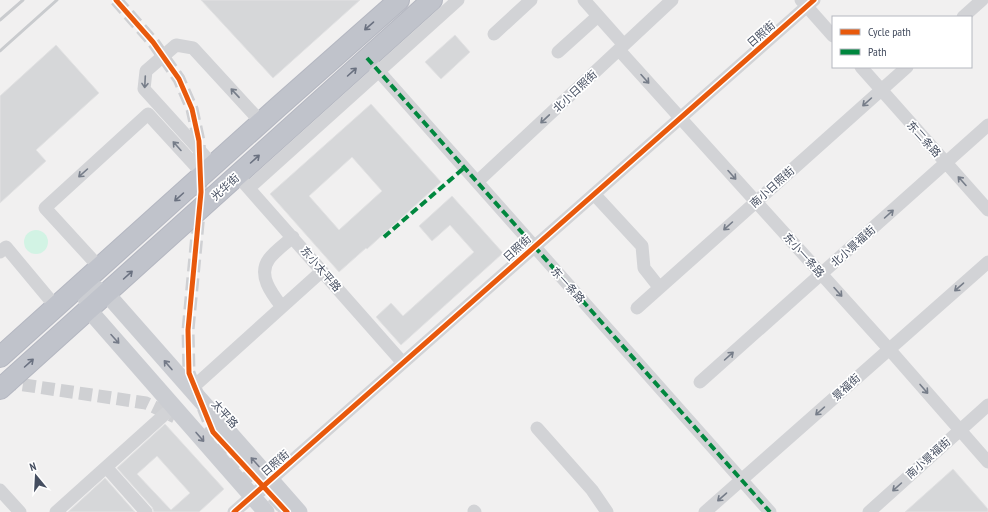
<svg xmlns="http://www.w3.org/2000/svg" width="988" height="512" font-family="'PT Sans Narrow','Noto Sans SC',sans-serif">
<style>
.green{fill:#d2f3e4}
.building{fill:#d6d7d9;stroke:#e2e2e3;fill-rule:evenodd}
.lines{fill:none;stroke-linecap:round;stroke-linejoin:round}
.minor-tunnel{stroke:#cfd0d3;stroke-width:13;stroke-dasharray:13 6;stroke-linecap:butt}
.highway-casing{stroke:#b4b7c1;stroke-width:22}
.minor{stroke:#d2d3d6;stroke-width:13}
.major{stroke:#cbcdd2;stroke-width:17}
.highway{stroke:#c0c3cb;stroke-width:20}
.rail{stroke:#c9cbce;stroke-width:3}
.quiet{stroke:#00873e;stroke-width:4;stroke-dasharray:8 4;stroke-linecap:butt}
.cycleway-casing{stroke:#fff;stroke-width:8}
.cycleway{stroke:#e8590c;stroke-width:5}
.oneway{stroke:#6a7180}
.oneway2{stroke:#767d89}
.oneway3{stroke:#747a88}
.labels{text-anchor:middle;stroke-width:3.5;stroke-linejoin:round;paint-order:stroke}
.street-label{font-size:11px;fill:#454e60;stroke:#fff}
</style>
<rect width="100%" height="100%" fill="#f1f0f0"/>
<path class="green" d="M24 242a12 12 0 1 1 24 0a12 12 0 1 1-24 0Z"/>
<path class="building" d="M 201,0 L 360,0 L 273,78 Z
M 455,35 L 470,52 L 441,79 L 425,62 Z
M 56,45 L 99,93 L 36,150 L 46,161 L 0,203 L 0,96 Z
M 371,104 L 441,182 L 367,249 L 366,248 L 339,272 L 270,194 ZM 352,157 L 382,191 L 339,230 L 309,196 Z
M 452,196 L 503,253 L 401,345 L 376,317 L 391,303 L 403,316 L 474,252 L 450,225 L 432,241 L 419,226 Z
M 165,424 L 224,489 L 199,512 L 154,512 L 152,507 L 117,468 ZM 157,456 L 190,493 L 171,510 L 137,474 Z
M 953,469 L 988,509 L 988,512 L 905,512 Z
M 105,478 L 135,512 L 68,512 Z"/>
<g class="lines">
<path class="minor-tunnel" d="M 116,0 L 153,42 L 179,79 L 192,109 L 199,141 L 201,192 L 188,330 L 189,373 L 213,432 L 283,508
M 4,382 L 146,403 L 175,417"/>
<defs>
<path id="highway" d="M 0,357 L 278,107 L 399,0
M 0,389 L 432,0"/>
</defs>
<use href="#highway" class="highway-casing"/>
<path class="minor" d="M 584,0 L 624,45
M 801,0 L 833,36
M 963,17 L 982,0
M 494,34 L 531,0
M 619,50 L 889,349 L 988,462
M 558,52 L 598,16
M 367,58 L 770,512
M 861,67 L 988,210
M 213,165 L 144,89 L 146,71 L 176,45 L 193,48 L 261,122
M 477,182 L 672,0
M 244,183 L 403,363
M 249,188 L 458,0
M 594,194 L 642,246 L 644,268 L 659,287
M 0,252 L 6,247 L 56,307
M 100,268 L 45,208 L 148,114 L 203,174
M 282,307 C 272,294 257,275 269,259 C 275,251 285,244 293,237
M 637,308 L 907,67
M 700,382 L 988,125
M 190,390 L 322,271
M 537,428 L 592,490 L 607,512
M 106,467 L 146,512
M 0,490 L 20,512
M 283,508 L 287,512
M 474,511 L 475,512
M 56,512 L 174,406
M 234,512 L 814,0
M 705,512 L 988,262
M 869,512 L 988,405"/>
<path class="major" d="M 83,283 L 107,294 L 299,512
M 86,297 L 89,310 L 266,512"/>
<use href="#highway" class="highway"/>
<path class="rail" d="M 0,20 L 23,0
M 0,51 L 57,0"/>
<path class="quiet" d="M 367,58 L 770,512
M 384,237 L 464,168"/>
<defs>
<path id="cycleway" d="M 116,0 L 153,42 L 179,79 L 192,109 L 199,141 L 201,192 L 188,330 L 189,373 L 213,432 L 287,512
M 234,512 L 814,0"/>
</defs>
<use href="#cycleway" class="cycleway-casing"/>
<use href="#cycleway" class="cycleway"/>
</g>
<defs><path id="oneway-shaft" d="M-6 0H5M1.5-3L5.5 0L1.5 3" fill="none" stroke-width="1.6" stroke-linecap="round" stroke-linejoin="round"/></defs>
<g class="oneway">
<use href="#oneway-shaft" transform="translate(369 26) rotate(139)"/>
<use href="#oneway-shaft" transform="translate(352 72) rotate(-42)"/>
<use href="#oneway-shaft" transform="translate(255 159) rotate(-42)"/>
<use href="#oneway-shaft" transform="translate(179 197) rotate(138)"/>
<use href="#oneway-shaft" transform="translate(128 275) rotate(-42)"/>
<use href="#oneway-shaft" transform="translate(29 363) rotate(-42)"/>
</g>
<g class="oneway2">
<use href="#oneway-shaft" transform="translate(645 79) rotate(48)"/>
<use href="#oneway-shaft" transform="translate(145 82) rotate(93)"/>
<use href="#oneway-shaft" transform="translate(235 93) rotate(-133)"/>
<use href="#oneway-shaft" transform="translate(867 102) rotate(138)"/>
<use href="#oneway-shaft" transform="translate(545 119) rotate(137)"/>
<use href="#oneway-shaft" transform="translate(177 146) rotate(-132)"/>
<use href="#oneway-shaft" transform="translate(83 173) rotate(138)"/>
<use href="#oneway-shaft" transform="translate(732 175) rotate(48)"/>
<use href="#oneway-shaft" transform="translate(962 181) rotate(-132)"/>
<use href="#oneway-shaft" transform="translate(889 214) rotate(-42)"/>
<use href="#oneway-shaft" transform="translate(728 226) rotate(138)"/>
<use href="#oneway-shaft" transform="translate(959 287) rotate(139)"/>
<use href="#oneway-shaft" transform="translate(838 292) rotate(48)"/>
<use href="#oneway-shaft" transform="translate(729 356) rotate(-42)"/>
<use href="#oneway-shaft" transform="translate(924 389) rotate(49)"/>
<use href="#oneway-shaft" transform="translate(820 411) rotate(138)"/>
<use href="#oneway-shaft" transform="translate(897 487) rotate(138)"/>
<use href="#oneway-shaft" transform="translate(722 497) rotate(139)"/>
</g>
<g class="oneway3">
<use href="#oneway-shaft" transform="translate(115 339) rotate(48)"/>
<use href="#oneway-shaft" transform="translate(168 365) rotate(-131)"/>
<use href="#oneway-shaft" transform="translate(200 437) rotate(49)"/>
<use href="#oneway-shaft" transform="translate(255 462) rotate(-132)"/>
</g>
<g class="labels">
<g class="street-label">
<text transform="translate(761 34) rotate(-41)" y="4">日照街</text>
<text transform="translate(575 91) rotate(-43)" y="4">北小日照街</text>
<text transform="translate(924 139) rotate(48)" y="4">东二条路</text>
<text transform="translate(225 187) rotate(-42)" y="4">光华街</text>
<text transform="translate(772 187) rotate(-42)" y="4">南小日照街</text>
<text transform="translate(853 246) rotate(-42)" y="4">北小景福街</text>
<text transform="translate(517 248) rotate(-42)" y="4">日照街</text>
<text transform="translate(804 255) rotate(48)" y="4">东小一条路</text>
<text transform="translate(321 269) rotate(49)" y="4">东小太平路</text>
<text transform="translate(568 285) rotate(48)" y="4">东一条路</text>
<text transform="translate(846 387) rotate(-42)" y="4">景福街</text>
<text transform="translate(225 414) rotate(48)" y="4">太平路</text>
<text transform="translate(928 458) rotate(-42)" y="4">南小景福街</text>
<text transform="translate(275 463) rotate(-41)" y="4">日照街</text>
</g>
</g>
<rect x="832" y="16" width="140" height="52" fill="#ffffff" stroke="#b5b8bf"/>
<rect x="840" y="29" width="20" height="6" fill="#e8590c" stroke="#b5b8bf"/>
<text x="868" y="36" font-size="12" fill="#454e60">Cycle path</text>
<rect x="840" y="49" width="20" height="6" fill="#00873e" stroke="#b5b8bf"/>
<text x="868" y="56" font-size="12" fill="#454e60">Path</text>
<g transform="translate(36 476) rotate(342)" stroke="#ffffff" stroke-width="3" paint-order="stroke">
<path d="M0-3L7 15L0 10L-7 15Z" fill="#454e60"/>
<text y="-6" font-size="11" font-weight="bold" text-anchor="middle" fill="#454e60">N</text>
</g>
</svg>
